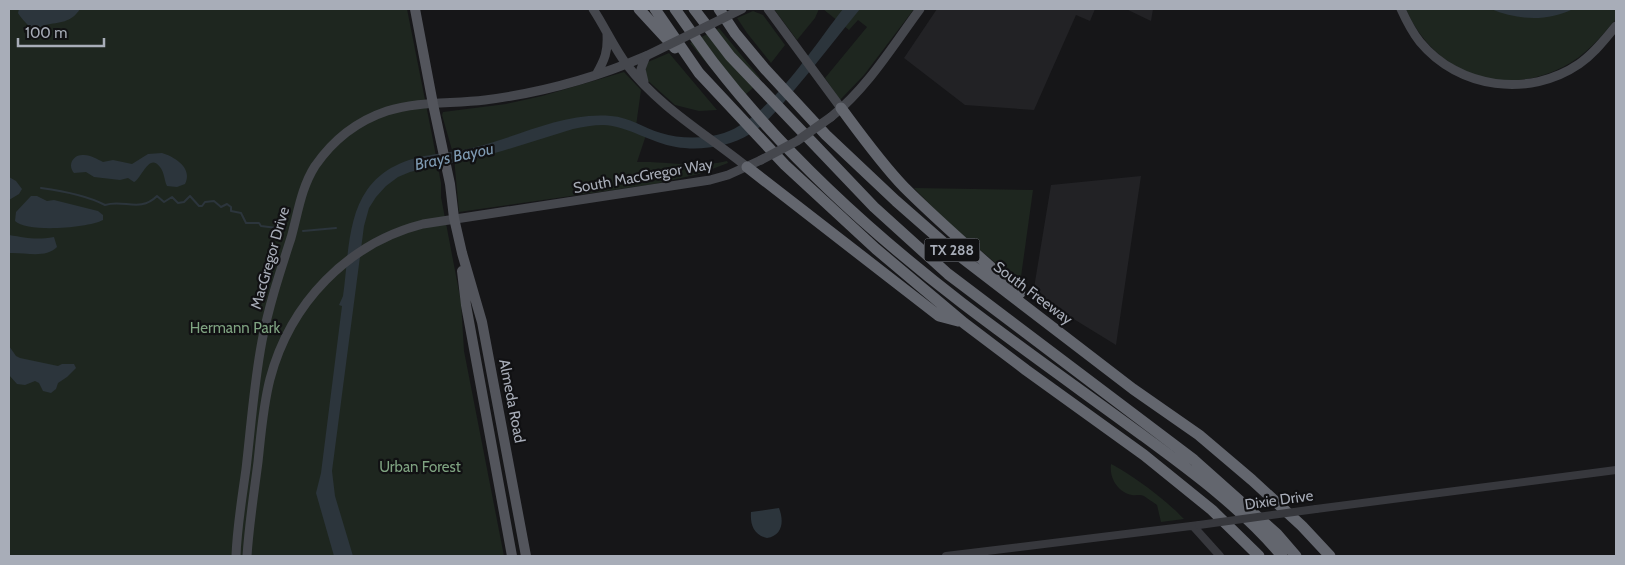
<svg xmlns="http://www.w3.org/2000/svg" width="1625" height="565" font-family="Cabin,sans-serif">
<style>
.built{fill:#222225}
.green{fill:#1e261f}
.water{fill:#2c353c}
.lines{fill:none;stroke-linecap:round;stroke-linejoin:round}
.stream{stroke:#2c353c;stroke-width:2}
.tertiary{stroke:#37383d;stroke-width:8}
.secondary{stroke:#45474d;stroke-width:9}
.primary{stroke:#53555c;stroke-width:10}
.motorway{stroke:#63666e;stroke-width:11}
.tertiary-bridge{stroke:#37383d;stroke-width:8}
.secondary-bridge{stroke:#45474d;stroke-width:9}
.labels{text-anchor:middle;stroke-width:4.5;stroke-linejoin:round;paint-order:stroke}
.shield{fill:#111113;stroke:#7b7e86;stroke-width:1}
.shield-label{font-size:14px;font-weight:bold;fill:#a8adb8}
.street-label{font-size:15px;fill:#a8adb8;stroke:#111113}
.park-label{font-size:15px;fill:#7fa381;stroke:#111113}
.water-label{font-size:16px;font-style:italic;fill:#7f9bb3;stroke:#111113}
</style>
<rect width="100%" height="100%" fill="#161618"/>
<path class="built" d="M 937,9 L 1095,9 L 1090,21 L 1076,15 L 1034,110 L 965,105 L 904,58 Z
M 1126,9 L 1153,9 L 1151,21 Z
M 1141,176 L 1116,345 L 1033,294 L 1051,185 Z"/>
<path class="green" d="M 9,9 L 407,9 L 432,135 L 441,183 L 441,197 L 461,302 L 464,351 L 504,556 L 9,556 Z
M 774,9 L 819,9 L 815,18 L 797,40 Z
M 823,9 L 914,9 L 864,75 L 840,100 L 825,78 L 867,27 L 858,20 L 849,30 Z
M 1406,9 L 1616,9 L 1616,19 C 1601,37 1585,56 1563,67 C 1501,99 1433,72 1406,9 Z
M 753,11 L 763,15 L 785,45 L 771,63 L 747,33 L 737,18 Z
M 719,28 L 760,78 L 753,88 L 738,101 L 690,43 Z
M 669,53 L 717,110 L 699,111 L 675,105 L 646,79 L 645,71 L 648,62 Z
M 624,72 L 641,90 L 636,126 L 647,132 L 637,162 C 671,161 693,169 727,161 L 728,163 L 699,174 L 655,184 L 459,212 L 454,157 L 442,115 L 443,112 L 506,104 L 542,96 Z
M 914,188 L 1033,190 L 1020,284 L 945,220 Z
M 1111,464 C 1133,475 1167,501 1184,519 L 1161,522 L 1157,505 C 1153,502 1148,499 1144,496 C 1140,494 1136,496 1132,495 C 1118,492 1109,478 1111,464 Z"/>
<path class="water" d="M 19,9 L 80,9 C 71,23 60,22 45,25 C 41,26 39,29 35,31 C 31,29 20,17 18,13 Z
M 843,9 L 860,9 C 837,37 814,67 790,95 C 778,109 766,124 750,134 C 729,147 699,151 676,147 C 651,143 628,126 603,125 C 593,125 583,127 573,129 L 502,151 L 473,159 L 426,168 L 410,172 L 398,177 L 386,186 L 376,197 L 369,208 L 364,226 L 332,471 L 335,496 L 353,556 L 334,556 L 316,493 L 321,473 L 342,306 L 339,305 L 343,296 C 348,262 347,218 367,190 C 374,180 384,171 395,166 C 419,153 450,154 476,147 C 520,136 564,112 611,116 C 629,117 644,128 661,133 C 680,139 705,139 724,133 C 770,117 813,47 843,9 Z
M 1491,9 L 1573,9 C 1547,22 1517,20 1491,9 Z
M 162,153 C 175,157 193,168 185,184 L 177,187 L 167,186 C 164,180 165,174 160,167 C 149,152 142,178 134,182 L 128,178 L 120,180 L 94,177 L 86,172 L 74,173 C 67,165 73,154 84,155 C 91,155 97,159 103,162 L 113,160 L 132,164 L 148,154 Z
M 9,177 L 16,181 L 22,189 L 19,194 L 9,200 Z
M 31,196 L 37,196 L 47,201 L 54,200 L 98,211 L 103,215 L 103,220 C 88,228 27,233 15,221 L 16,212 Z
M 9,235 C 27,238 36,240 54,237 L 57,247 C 45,259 25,252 9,253 Z
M 9,346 L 16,356 L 20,358 L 58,366 L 62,364 L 74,364 L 76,368 L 67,377 L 58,383 L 56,389 L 51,393 L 43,391 L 39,383 L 35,381 L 25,385 L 17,384 L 9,375 Z
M 779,508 C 784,521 783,535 767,538 C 754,535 750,525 751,512 Z"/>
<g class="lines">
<path class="stream" d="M 41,188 C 63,191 86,195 105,205 C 124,199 140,213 157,196 L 164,202 L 172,197 L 178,203 L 184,202 L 190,196 L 199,206 L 202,206 L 205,202 L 214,201 L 221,207 L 227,204 L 231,207 L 231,211 L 241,213 L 246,223 L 259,223 L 261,226 L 285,229
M 303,231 L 336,228"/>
<path class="tertiary" d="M 1316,509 L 1616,470
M 1193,526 L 1220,556
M 946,556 L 1199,525"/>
<path class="secondary" d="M 593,9 C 605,27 614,48 627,65 C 659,107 706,134 747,167
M 768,9 L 841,108
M 1401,9 C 1406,20 1412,32 1420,42 C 1459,89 1529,98 1579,64 C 1594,54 1605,39 1616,26
M 596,75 C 605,59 608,52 607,34
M 644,82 L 641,69 L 646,56
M 831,117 C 868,87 892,47 920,9
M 236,556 C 237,527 242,498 246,469 C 251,426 254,383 262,341 C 269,305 280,272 291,238 C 298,213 301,188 315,166 C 333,140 357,121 387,111 C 418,101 452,104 485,100 C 540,93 595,78 646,56
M 247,556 C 249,525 254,493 258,462 C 261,434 263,406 270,379 C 290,303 348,243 423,224 L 710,180 L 728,175 L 761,160"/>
<path class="primary" d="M 415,9 L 433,104 L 450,184 L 454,218 L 462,253 L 482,322 L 526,556
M 462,271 L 466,305 L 512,556"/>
<path class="motorway" d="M 639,9 L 675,48
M 655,9 L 699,73 L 785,165 L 876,249 L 964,323 L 1026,370 L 1144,455 L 1212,510 L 1259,556
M 675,9 C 688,27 700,45 713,62 C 784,154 871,233 962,303 C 1021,348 1082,391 1142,435 C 1191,471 1243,509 1282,556
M 694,9 L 730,56 L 874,207 L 948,274 L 1194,460 L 1277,534 L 1296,556
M 719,9 L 735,33 L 765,69 L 826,135 L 896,201 L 953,251 L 1133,389 L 1199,435 L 1252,480 L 1302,526 L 1330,556
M 841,108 C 861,135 881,163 904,187 C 941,224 981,258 1020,293
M 747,167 L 939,316 L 958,321"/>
<path class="tertiary-bridge" d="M 1199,525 L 1316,509"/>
<path class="secondary-bridge" d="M 646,56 L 742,9
M 761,160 L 797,141 L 831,117"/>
</g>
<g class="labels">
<rect class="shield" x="924.5" y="238.5" width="55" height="23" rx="4"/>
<g class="shield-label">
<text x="952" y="255">TX 288</text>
</g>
<g class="street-label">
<text transform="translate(643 176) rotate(-10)" y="5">South MacGregor Way</text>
<text transform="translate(270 258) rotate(-74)" y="5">MacGregor Drive</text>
<text transform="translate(1033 293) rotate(37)" y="5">South Freeway</text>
<text transform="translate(512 401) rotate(79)" y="5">Almeda Road</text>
<text transform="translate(1279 500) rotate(-8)" y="5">Dixie Drive</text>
</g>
<g class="park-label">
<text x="235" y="333">Hermann Park</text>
<text x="420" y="472">Urban Forest</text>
</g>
<g class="water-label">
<text transform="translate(454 156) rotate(-12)" y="6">Brays Bayou</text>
</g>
</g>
<rect width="1625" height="565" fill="none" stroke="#a8adb8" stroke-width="20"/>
<path d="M18 38v8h86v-8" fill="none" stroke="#a8adb8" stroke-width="2.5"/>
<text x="25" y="38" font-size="15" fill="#a8adb8" stroke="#111113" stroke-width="4" paint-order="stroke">100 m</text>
</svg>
